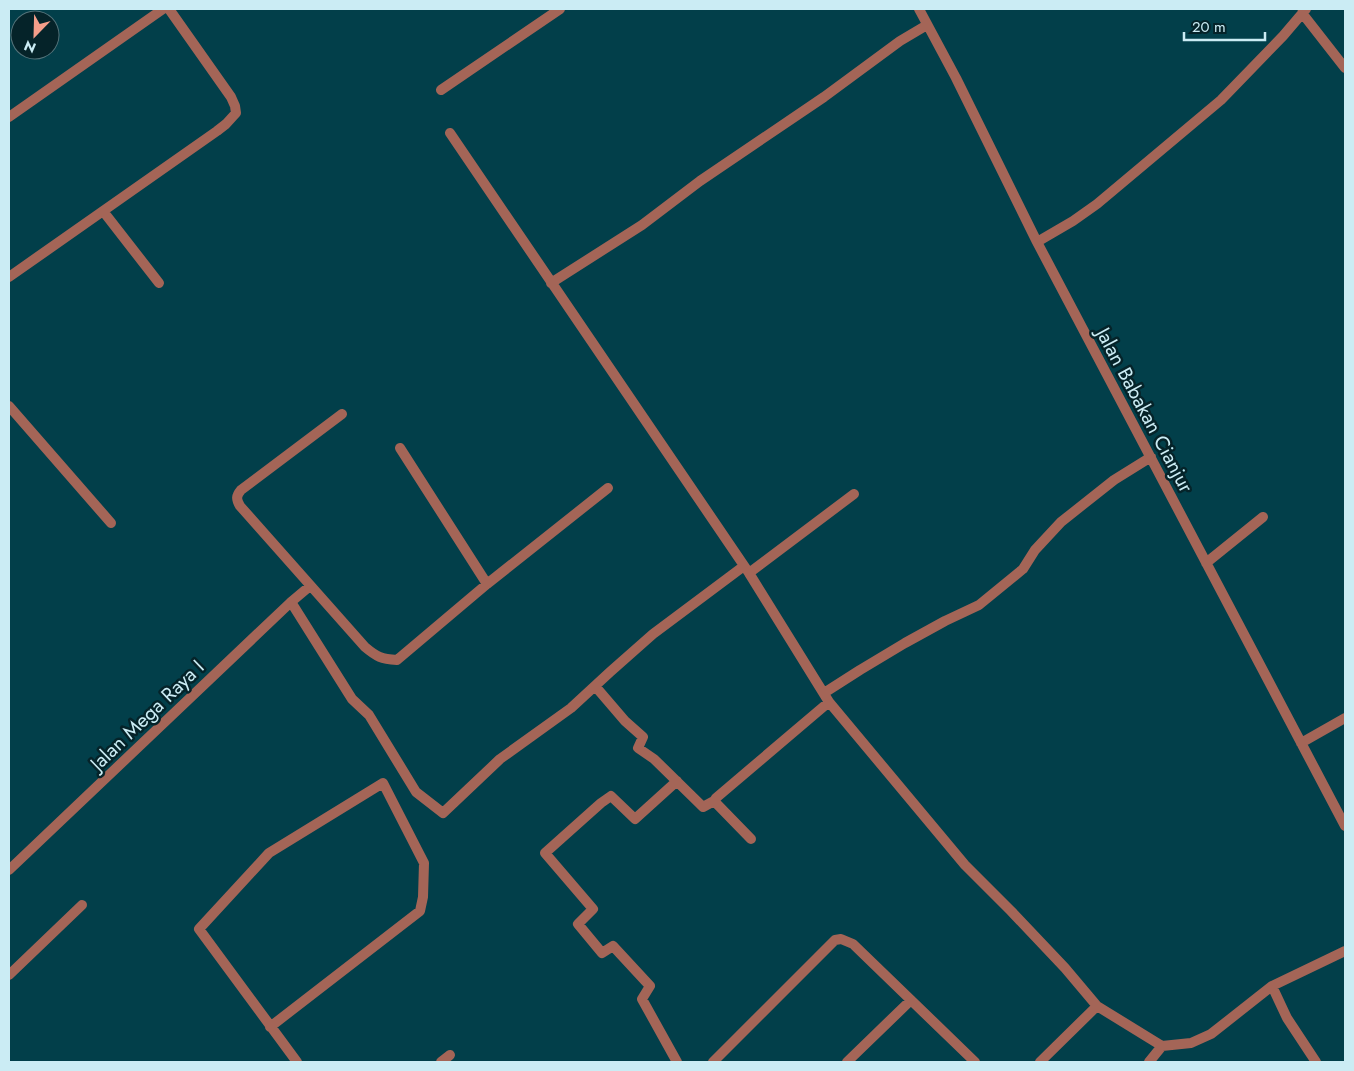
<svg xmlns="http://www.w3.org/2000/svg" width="1354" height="1071" font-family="Jost,sans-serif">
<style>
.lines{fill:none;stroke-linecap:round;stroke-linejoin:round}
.street{stroke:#a46557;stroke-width:10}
.labels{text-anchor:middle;stroke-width:5;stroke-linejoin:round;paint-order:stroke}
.street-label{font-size:20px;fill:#cbecf4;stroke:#052329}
</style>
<rect width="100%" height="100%" fill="#023f4a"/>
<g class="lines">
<path class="street" d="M 919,9 L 956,78 L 1037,242 L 1345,826
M 1302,13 L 1345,68
M 441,90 L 560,9
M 9,117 L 163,9
M 450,133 L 749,573 L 829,702 L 965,865 L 1011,911 L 1065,968 L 1097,1006 L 1162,1046 L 1191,1043 L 1211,1034 L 1272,986 L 1345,951
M 103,211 L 159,283
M 1037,242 L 1073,221 L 1097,204 L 1221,100 L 1283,36 L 1306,9
M 9,277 L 217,131 L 226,124 L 236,113 L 235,106 L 231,97 L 169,9
M 551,283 L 642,225 L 700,181 L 824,97 L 900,41 L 927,25
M 9,406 L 111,523
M 342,414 L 241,490 C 236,496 236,499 240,506 L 365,647 C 377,657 381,659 397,660 L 487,584 L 608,488
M 400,448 L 487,584
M 1206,563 L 1263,517
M 749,573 L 854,494
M 291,602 L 352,699 L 369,715 L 416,792 L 443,813 L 500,759 L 571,708 L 610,672 L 653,634 L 744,566
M 595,686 L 625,721 L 643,737 L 638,748 L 654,759 L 703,807 L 714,801
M 824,693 L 860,670 L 905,643 L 945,621 L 979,605 L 1023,569 L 1035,550 L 1061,522 L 1114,480 L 1151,457
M 1301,743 L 1345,718
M 677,781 L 635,819 L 611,796 L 601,803 L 545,853 L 593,909 L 578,924 L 602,953 L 613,946 L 650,986 L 642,999 L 677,1062
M 751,839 L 714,801 L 716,798 L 829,702
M 9,870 L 291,602 L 310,586
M 9,975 L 82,905
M 1272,986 L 1287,1018 L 1316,1062
M 270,1027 L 420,911 L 423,897 L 424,863 L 383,783 L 269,853 L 199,929 L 297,1062
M 441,1062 L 450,1055
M 713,1062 L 835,940 L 841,939 L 853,944 L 975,1062
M 847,1062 L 911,1000
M 1040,1062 L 1097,1006
M 1149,1062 L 1162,1046"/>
</g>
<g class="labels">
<g class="street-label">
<text transform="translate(1145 410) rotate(62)" y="7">Jalan Babakan Cianjur</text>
<text transform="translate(147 715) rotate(-44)" y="7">Jalan Mega Raya I</text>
</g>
</g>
<rect width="1354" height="1071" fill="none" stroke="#cbecf4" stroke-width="20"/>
<g transform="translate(35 35) rotate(203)"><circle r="24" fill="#052329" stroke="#54737a"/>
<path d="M0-4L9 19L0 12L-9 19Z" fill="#f49e8a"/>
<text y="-8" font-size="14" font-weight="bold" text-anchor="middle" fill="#cbecf4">N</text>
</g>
<path d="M1184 32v8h81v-8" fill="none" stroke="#cbecf4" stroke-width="2.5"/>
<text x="1192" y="32" font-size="15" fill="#cbecf4" stroke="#052329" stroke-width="4" paint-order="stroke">20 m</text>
</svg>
